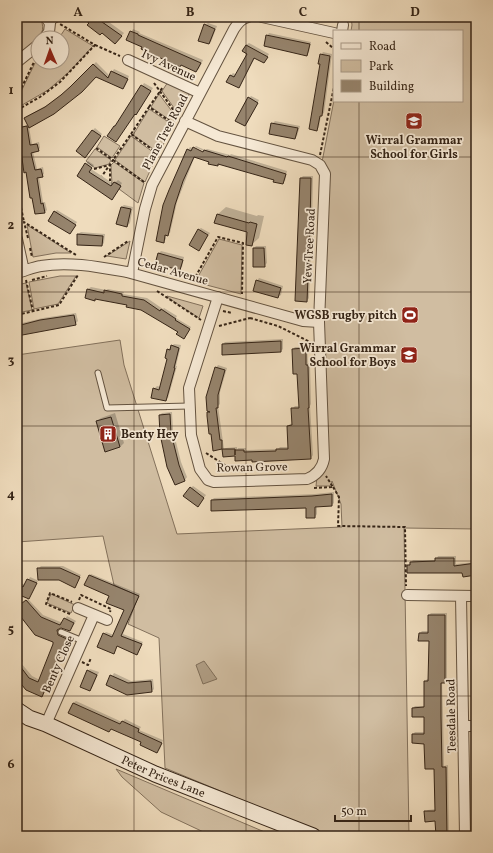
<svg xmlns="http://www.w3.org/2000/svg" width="493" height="853" font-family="Vollkorn,serif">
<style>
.green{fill:#d0bda1;stroke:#83715c}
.water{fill:#b09e85;stroke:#7f6e59}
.shadow{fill:#0003}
.building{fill:#96846d;stroke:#362517}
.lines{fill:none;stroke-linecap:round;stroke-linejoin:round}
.lane-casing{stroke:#645340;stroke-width:7}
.street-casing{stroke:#645340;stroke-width:12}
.secondary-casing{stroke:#362517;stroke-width:17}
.path{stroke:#362517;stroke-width:2;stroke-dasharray:3 2;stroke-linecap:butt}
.lane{stroke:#f5e8d4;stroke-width:5}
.street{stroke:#f5e8d4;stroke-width:10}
.secondary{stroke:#f5e8d4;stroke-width:15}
.grid{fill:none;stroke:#362517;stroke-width:1;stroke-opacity:0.55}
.labels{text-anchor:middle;stroke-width:3.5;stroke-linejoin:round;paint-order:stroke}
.street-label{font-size:12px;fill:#362517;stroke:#f5e8d4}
.poi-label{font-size:12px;font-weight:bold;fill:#362517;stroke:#f5e8d4;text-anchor:end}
.neatline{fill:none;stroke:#362517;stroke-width:1.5}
.grid-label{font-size:13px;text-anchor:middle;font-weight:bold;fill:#362517}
</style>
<rect width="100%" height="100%" fill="#efdcbd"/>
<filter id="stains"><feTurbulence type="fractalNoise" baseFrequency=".005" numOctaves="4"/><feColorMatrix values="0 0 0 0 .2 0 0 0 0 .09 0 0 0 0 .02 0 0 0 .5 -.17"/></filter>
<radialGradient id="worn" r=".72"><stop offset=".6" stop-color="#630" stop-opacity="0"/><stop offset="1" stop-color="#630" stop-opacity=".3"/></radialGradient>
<path class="green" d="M 17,17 C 23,17 32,15 37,17 C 45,21 43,32 40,38 L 38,38 L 38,40 L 17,57 Z
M 351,17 L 476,17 L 476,529 L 404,528 L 409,836 L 329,836 L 165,768 L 159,638 L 128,624 L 138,596 L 114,585 L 103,536 L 17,542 L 17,355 L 120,340 L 124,365 L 177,534 L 342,527 L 341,504 L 332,481 L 330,486 L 316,486 L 317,477 L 326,468 L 322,162 L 334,100 L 462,101 L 462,31 L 351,31 L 352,25 Z
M 65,29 L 93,46 L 69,72 L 48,90 L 17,108 L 17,100 L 35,63 L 38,60 L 38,62 L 62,62 L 62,38 L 59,38 Z
M 168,82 L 186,89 L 189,95 L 179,115 L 162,91 Z
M 159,94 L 177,118 L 174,123 L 151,107 Z
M 149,109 L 173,125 L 159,153 L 133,135 Z
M 104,136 L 120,146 L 112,158 L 97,147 Z
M 131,136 L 157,155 L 145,182 L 115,160 Z
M 95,149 L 111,160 L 109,164 L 95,168 L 86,161 Z
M 114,162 L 144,183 L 138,203 L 119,189 L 121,186 L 115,182 L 112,185 L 111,165 Z
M 27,225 L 71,253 L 56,253 L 33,257 Z
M 219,239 L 242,245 L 241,294 L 195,282 Z
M 130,241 L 126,259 L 107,256 Z
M 60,276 L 76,276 L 58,304 L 34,309 L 29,282 Z
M 26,283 L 32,310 L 17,313 L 17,285 Z
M 167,296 L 203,306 L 199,318 L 167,297 Z
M 51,594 L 75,605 L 71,613 L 47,603 Z
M 116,769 L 267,833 L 274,836 L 212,836 L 161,812 L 122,777 Z"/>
<path class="water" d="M 204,661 L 217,679 L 203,684 L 196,665 Z"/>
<path class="shadow" d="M 83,17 L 102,17 L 124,33 L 118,40 Z
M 208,23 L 217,26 L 211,42 L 209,44 L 199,41 L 205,25 Z
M 133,29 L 140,32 L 139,33 L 203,60 L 199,69 L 196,71 L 127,40 Z
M 269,33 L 311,42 L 309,52 L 307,55 L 267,36 Z
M 249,43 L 269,54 L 264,62 L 255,58 L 238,87 L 230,76 L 233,73 L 237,75 L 248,54 L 246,45 Z
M 323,52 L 332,54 L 324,113 L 321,115 L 319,127 L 317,130 L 321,55 Z
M 96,62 L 110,76 L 114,69 L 129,76 L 125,86 L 123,88 L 96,76 L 29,127 L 32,144 L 39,142 L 40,148 L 38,150 L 33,152 L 37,169 L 43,167 L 44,174 L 39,177 L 43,202 L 45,202 L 47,210 L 45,212 L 33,197 L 17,129 L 19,127 L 28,125 L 25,118 L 27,116 L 49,104 L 74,85 Z
M 144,83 L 153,88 L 138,111 L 114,127 L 117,124 Z
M 251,96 L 259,100 L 247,123 L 249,98 Z
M 275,121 L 300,126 L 297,136 L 295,138 L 272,124 Z
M 95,128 L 102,134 L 88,154 L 92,131 Z
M 196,146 L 205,150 L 207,149 L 230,155 L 231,154 L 287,171 L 285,181 L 282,183 L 275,179 L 219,163 L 217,165 L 210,161 L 195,156 L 177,202 L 170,233 L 166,235 L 166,239 L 163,242 L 157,240 L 188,150 L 190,147 L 207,155 L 208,153 L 195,147 Z
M 88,161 L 94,165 L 91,169 L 114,184 L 118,180 L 122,183 L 114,196 L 78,176 Z
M 303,176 L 313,176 L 312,223 L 309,298 L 307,301 L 301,178 Z
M 124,205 L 133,207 L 130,223 L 127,226 L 121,207 Z
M 226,207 L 257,216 L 258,215 L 264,216 L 259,238 L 251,245 L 248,232 L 216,222 L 218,214 Z
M 57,210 L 77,222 L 72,230 L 55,212 Z
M 201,228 L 210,233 L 199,250 L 198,230 Z
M 81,232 L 105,234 L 104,243 L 102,245 L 78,244 L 78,234 Z
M 256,246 L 266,246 L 267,263 L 264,266 L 254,248 Z
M 161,251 L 184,257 L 182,267 L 179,269 L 159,253 Z
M 259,278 L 283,286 L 281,295 L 278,297 L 257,281 Z
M 91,287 L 106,290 L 108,289 L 124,292 L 123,294 L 147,298 L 163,309 L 164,308 L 177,316 L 176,318 L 191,327 L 186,335 L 142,309 L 128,305 L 96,298 L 95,300 L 88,289 Z
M 76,313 L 78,321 L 75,324 L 17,335 L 18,324 L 43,318 Z
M 283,339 L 283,349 L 281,351 L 223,344 L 225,342 Z
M 174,344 L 181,345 L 176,366 L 177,366 L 168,398 L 165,400 L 154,389 L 157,386 L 161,387 L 168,358 L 168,350 Z
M 295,347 L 307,347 L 308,363 L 310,363 L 311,404 L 310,406 L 313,455 L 311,458 L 270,460 L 236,460 L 236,455 L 224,456 L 223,448 L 213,450 L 208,412 L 210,411 L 216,368 L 218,365 L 227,368 L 220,392 L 220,404 L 218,406 L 224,449 L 226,448 L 237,447 L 237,450 L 238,448 L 246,448 L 246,450 L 278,449 L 280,447 L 289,447 L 288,426 L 290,424 L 293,423 L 292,409 L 295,406 L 300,406 L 298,373 L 293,349 Z
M 172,412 L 173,430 L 181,462 L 187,477 L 185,480 L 160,415 L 162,413 Z
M 115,413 L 124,443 L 120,447 L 97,421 L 101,418 Z
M 193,486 L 206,495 L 200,503 L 191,488 Z
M 334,492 L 334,503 L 332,505 L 317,506 L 317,514 L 315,517 L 306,507 L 212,500 L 214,498 L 315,494 Z
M 438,556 L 456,556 L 456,564 L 476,562 L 476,574 L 408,565 L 413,560 L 436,560 Z
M 41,566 L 63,566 L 81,575 L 74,586 L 59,579 L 39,579 L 29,598 L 17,593 L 17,587 L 20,583 L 26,585 L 30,577 L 39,581 L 38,569 Z
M 91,574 L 140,594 L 123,634 L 143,642 L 137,654 L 117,645 L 113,653 L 104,634 L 106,632 L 114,635 L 125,610 L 90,575 Z
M 28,599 L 43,615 L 63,623 L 67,616 L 76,621 L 70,630 L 61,627 L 59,628 L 60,633 L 68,636 L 57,665 L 55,668 L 44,693 L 42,695 L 17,678 L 17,657 L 19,655 L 23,661 L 21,663 L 32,676 L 40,680 L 54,642 L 17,610 L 17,608 Z
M 431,613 L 447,613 L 447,679 L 445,682 L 442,682 L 443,713 L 444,766 L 448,765 L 449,836 L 437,836 L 436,820 L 425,812 L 428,810 L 436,809 L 435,768 L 425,743 L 413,734 L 415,732 L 425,732 L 425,716 L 413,708 L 415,706 L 425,706 L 425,682 L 427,679 L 429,679 L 430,640 L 420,633 L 422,631 L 429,631 L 429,615 Z
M 90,669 L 99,672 L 92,688 L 90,690 L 88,671 Z
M 114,673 L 131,681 L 153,679 L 154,689 L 152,691 L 107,685 Z
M 76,701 L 122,722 L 125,719 L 141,727 L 139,730 L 163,740 L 160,749 L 157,751 L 142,742 L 112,728 L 73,703 Z"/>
<path class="building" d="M 81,17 L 95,17 L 122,36 L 115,44 L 102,33 L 100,35 L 87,25 L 89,23 Z
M 204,24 L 215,29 L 209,44 L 198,41 Z
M 130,31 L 138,34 L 138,35 L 201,63 L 196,72 L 181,65 L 180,67 L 141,49 L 142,47 L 126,40 Z
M 266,35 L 310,44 L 307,56 L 264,46 Z
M 246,45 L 268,57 L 264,63 L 254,58 L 239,88 L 226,82 L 230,75 L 234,77 L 247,54 L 242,51 Z
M 320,54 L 330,56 L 323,107 L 322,116 L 320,116 L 317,131 L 309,129 L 320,64 L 318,64 Z
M 93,64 L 108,78 L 111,71 L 128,79 L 123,89 L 96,77 L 82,92 L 54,114 L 29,128 L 24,118 L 45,107 L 61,95 L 70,87 Z
M 141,85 L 151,91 L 136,115 L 135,114 L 116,142 L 107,136 L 114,126 L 115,126 Z
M 248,97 L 258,103 L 245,126 L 235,121 Z
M 271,123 L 298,128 L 295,139 L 269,134 Z
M 27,126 L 30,145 L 37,144 L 39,151 L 31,153 L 35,170 L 41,169 L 43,177 L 37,178 L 41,204 L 43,203 L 45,213 L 35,214 L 32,198 L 30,198 L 26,172 L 24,173 L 19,136 L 17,137 L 17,128 Z
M 92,130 L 101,136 L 85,158 L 76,151 Z
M 193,147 L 203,152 L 204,150 L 227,157 L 228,156 L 286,174 L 283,184 L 273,182 L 274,180 L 218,164 L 218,166 L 208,164 L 209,162 L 194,157 L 183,181 L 175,205 L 168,236 L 165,235 L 164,243 L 156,241 L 163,205 L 169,190 L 187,149 L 191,151 Z
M 85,163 L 92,168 L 89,172 L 111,186 L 114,182 L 121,186 L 112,200 L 77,176 Z
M 300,178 L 311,178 L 310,226 L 307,302 L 295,301 Z
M 121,207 L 131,209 L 127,227 L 116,224 Z
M 54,211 L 76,225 L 70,234 L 48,221 Z
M 217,214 L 249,223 L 250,222 L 257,224 L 252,246 L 246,245 L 247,232 L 214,223 Z
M 198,229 L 208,235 L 199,251 L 189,245 Z
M 77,234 L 103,236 L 102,246 L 77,245 Z
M 253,248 L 264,248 L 265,267 L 253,267 Z
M 158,253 L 183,260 L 180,270 L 155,264 Z
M 256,280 L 281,288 L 278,298 L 253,291 Z
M 87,289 L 104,293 L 104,290 L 122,294 L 122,296 L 144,300 L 160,311 L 161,309 L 176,319 L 175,320 L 190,329 L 184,339 L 176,334 L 178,332 L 141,310 L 126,307 L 127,305 L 95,299 L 95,301 L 85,298 Z
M 74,315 L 76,325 L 17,336 L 17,326 L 40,320 Z
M 281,341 L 281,352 L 222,355 L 222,344 Z
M 171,345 L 179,348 L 174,368 L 175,368 L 166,401 L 151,398 L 153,388 L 159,390 L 167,359 L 165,358 L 167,349 L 170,350 Z
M 306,348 L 306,365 L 308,365 L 309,408 L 308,408 L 311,459 L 252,462 L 252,460 L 235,461 L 235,456 L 223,457 L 222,449 L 235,449 L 235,455 L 235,450 L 244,450 L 244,452 L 276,451 L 276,449 L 288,449 L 287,426 L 292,425 L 291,408 L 299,408 L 297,374 L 293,374 L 292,349 Z
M 215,367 L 225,370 L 218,395 L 218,408 L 216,408 L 220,440 L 222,440 L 222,449 L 213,451 L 211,434 L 209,434 L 207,416 L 207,412 L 210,412 L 207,411 L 206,397 Z
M 170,414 L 171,433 L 179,465 L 185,481 L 175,485 L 167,467 L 160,434 L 159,415 Z
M 111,417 L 120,447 L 105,452 L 96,421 Z
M 190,487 L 204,498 L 198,507 L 183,496 Z
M 332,494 L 332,506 L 315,507 L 315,518 L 306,518 L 306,508 L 211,511 L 211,500 L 312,496 Z
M 435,558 L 454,558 L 454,566 L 476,563 L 476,575 L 463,577 L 462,573 L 407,573 L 407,565 L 410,565 L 410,562 L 435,561 Z
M 37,568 L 60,568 L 80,577 L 75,588 L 59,580 L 38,580 Z
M 89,575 L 139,596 L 121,636 L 142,644 L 137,655 L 117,646 L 114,654 L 97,647 L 103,633 L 112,637 L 124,610 L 106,603 L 109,596 L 84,585 Z
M 27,579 L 37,583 L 29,599 L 17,594 L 17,584 L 23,587 Z
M 26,600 L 41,617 L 60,625 L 64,618 L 74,623 L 70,631 L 61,628 L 57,630 L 58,635 L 67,639 L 62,652 L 55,669 L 54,668 L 42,697 L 26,690 L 17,679 L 17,662 L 29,678 L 38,682 L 53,644 L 53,642 L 35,635 L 17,612 L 17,607 Z
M 428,615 L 445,615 L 445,683 L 441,683 L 441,716 L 442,767 L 446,767 L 447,836 L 436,836 L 435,821 L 425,822 L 424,811 L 435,811 L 434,769 L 425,769 L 424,744 L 412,743 L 412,734 L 424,734 L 424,717 L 412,717 L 412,708 L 424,707 L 424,681 L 428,681 L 429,641 L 418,641 L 419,633 L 428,633 Z
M 87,670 L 97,675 L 90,691 L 80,687 Z
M 110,675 L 128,683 L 151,681 L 152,692 L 127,695 L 106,685 Z
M 73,703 L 120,724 L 122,721 L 139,729 L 138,732 L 162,743 L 157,753 L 140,745 L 141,742 L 111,729 L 109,732 L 68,713 Z"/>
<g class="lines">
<defs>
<path id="lane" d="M 50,23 L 60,17
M 98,373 L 107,408 L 189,406
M 61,632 L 83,641"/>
<path id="street" d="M 262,17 L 334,33
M 342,31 L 343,25
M 44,38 L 49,32 L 50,23 L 45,17
M 128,60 L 200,93
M 17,62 L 38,45
M 185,121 L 218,136 L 312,160 L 320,165 L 325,174 L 319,322 L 324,459 C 322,469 317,475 307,479 L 214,482 L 208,480 L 200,469 L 191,435 L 189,388 L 218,297
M 17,239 L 24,271
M 17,273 C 25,271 33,267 41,266 C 69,261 99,267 127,272 L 303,321 L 319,322
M 132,273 L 145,209 L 152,185 L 234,29 C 238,23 241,19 248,17
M 407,595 L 476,596
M 461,596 L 465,836
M 78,608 L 107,620
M 46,724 L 94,615
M 464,726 L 476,726"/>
<g id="secondary">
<path id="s1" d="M 17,710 L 29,718 L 46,724 L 155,774 L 313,836"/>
</g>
</defs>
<use href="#lane" class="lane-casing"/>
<use href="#street" class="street-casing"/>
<use href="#secondary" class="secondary-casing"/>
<path class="path" d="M 326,42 L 334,49
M 95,45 L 120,56
M 154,83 L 177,115
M 17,97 L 34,62
M 149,107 L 163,87
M 17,110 L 40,97 L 60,82 L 95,45 L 60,24
M 131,134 L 149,107 L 174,124
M 96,148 L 113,160 L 102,176
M 320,155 L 334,87
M 94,169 L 110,165 L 110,181
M 144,182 L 113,160 L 131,134 L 157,153
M 17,188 L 24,222
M 28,238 L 24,222 L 76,255
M 30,248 L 32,257
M 104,257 L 128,241
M 26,280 L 33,311
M 32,280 L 47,276
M 193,281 L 218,237 L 243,243 L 242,294
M 157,291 L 201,320
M 223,311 L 232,313
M 17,315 L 59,305 L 78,275
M 250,318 L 278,326 L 310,342
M 219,326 L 250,318
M 206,453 L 234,471
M 333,487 L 339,497 L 338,526 L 405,527 L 406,586
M 314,488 L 333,487 L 326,476
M 79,600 L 81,595 L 111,609 L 110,612
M 70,614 L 46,604 L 50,593 L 72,602
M 82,662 L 88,665 L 91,658"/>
<use href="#lane" class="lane"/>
<use href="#street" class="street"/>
<use href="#secondary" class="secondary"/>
</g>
<path class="grid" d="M 134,17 L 134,836M 246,17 L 246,836M 359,17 L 359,31M 359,101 L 359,836M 17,157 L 476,157M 17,292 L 476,292M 17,426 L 476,426M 17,561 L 476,561M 17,696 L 476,696"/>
<defs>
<symbol id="school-square" viewBox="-11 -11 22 22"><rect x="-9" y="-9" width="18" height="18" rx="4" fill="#8f2418" stroke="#f5e8d4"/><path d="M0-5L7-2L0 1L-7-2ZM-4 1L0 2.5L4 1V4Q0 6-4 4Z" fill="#fff"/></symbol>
<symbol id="stadium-square" viewBox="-11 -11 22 22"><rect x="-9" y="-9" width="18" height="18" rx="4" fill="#8f2418" stroke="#f5e8d4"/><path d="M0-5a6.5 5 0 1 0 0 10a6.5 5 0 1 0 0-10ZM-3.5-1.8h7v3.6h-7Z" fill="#fff"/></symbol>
<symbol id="building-square" viewBox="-11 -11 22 22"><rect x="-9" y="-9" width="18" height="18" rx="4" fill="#8f2418" stroke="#f5e8d4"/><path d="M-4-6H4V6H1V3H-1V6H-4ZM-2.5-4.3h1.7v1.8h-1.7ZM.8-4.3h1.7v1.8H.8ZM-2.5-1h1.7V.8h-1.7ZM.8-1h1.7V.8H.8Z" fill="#fff"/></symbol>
</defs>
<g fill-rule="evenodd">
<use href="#school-square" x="404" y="111" width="20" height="20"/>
<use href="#stadium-square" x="400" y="305" width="20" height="20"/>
<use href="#school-square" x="399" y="345" width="20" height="20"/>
<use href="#building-square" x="98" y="424" width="20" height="20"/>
</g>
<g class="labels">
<g class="street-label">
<text transform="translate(169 65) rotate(25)" y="4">Ivy Avenue</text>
<text transform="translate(165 132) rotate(-62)" y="4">Plane Tree Road</text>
<text transform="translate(309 246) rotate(-87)" y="4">Yew Tree Road</text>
<text transform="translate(173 271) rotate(16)" y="4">Cedar Avenue</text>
<text transform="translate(252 467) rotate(-1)" y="4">Rowan Grove</text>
<text transform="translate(58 664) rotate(-66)" y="4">Benty Close</text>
<text transform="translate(451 716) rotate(-91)" y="4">Teesdale Road</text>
<text dy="4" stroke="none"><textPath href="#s1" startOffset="161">Peter Prices Lane</textPath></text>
</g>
<g class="poi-label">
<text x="414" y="144" text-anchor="middle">Wirral Grammar<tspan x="414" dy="14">School for Girls</tspan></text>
<text x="397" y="319">WGSB rugby pitch</text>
<text x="396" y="352">Wirral Grammar<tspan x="396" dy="14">School for Boys</tspan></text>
<text x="121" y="438" text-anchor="start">Benty Hey</text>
</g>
</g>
<rect width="493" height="853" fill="none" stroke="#efdcbd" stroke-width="44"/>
<rect x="333" y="30" width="130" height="72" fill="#f5e8d4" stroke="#a99a88"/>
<rect x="341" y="43" width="20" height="6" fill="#f5e8d4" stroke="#a99a88"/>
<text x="369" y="50" font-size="12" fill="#362517">Road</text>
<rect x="341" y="60" width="20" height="12" fill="#d0bda1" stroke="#a99a88"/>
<text x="369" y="70" font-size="12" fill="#362517">Park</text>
<rect x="341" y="80" width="20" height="12" fill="#96846d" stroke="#a99a88"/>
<text x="369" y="90" font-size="12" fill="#362517">Building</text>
<g transform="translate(50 50) rotate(358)"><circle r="19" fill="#f5e8d4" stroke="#a99a88"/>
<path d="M0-3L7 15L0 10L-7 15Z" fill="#8f2418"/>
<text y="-6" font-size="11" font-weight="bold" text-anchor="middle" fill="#362517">N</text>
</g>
<path d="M335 815v6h76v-6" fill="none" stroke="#362517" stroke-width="2"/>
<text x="341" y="815" font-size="12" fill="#362517" stroke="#f5e8d4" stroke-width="3" paint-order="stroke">50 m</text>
<rect x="22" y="22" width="449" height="809" class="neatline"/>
<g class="grid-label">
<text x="78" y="16">A</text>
<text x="190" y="16">B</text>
<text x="303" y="16">C</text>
<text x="415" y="16">D</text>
<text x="11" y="94">1</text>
<text x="11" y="229">2</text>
<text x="11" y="364">3</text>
<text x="11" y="498">4</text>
<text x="11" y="633">5</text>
<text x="11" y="768">6</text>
</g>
<rect width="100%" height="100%" filter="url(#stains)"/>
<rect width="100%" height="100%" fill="url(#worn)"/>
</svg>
